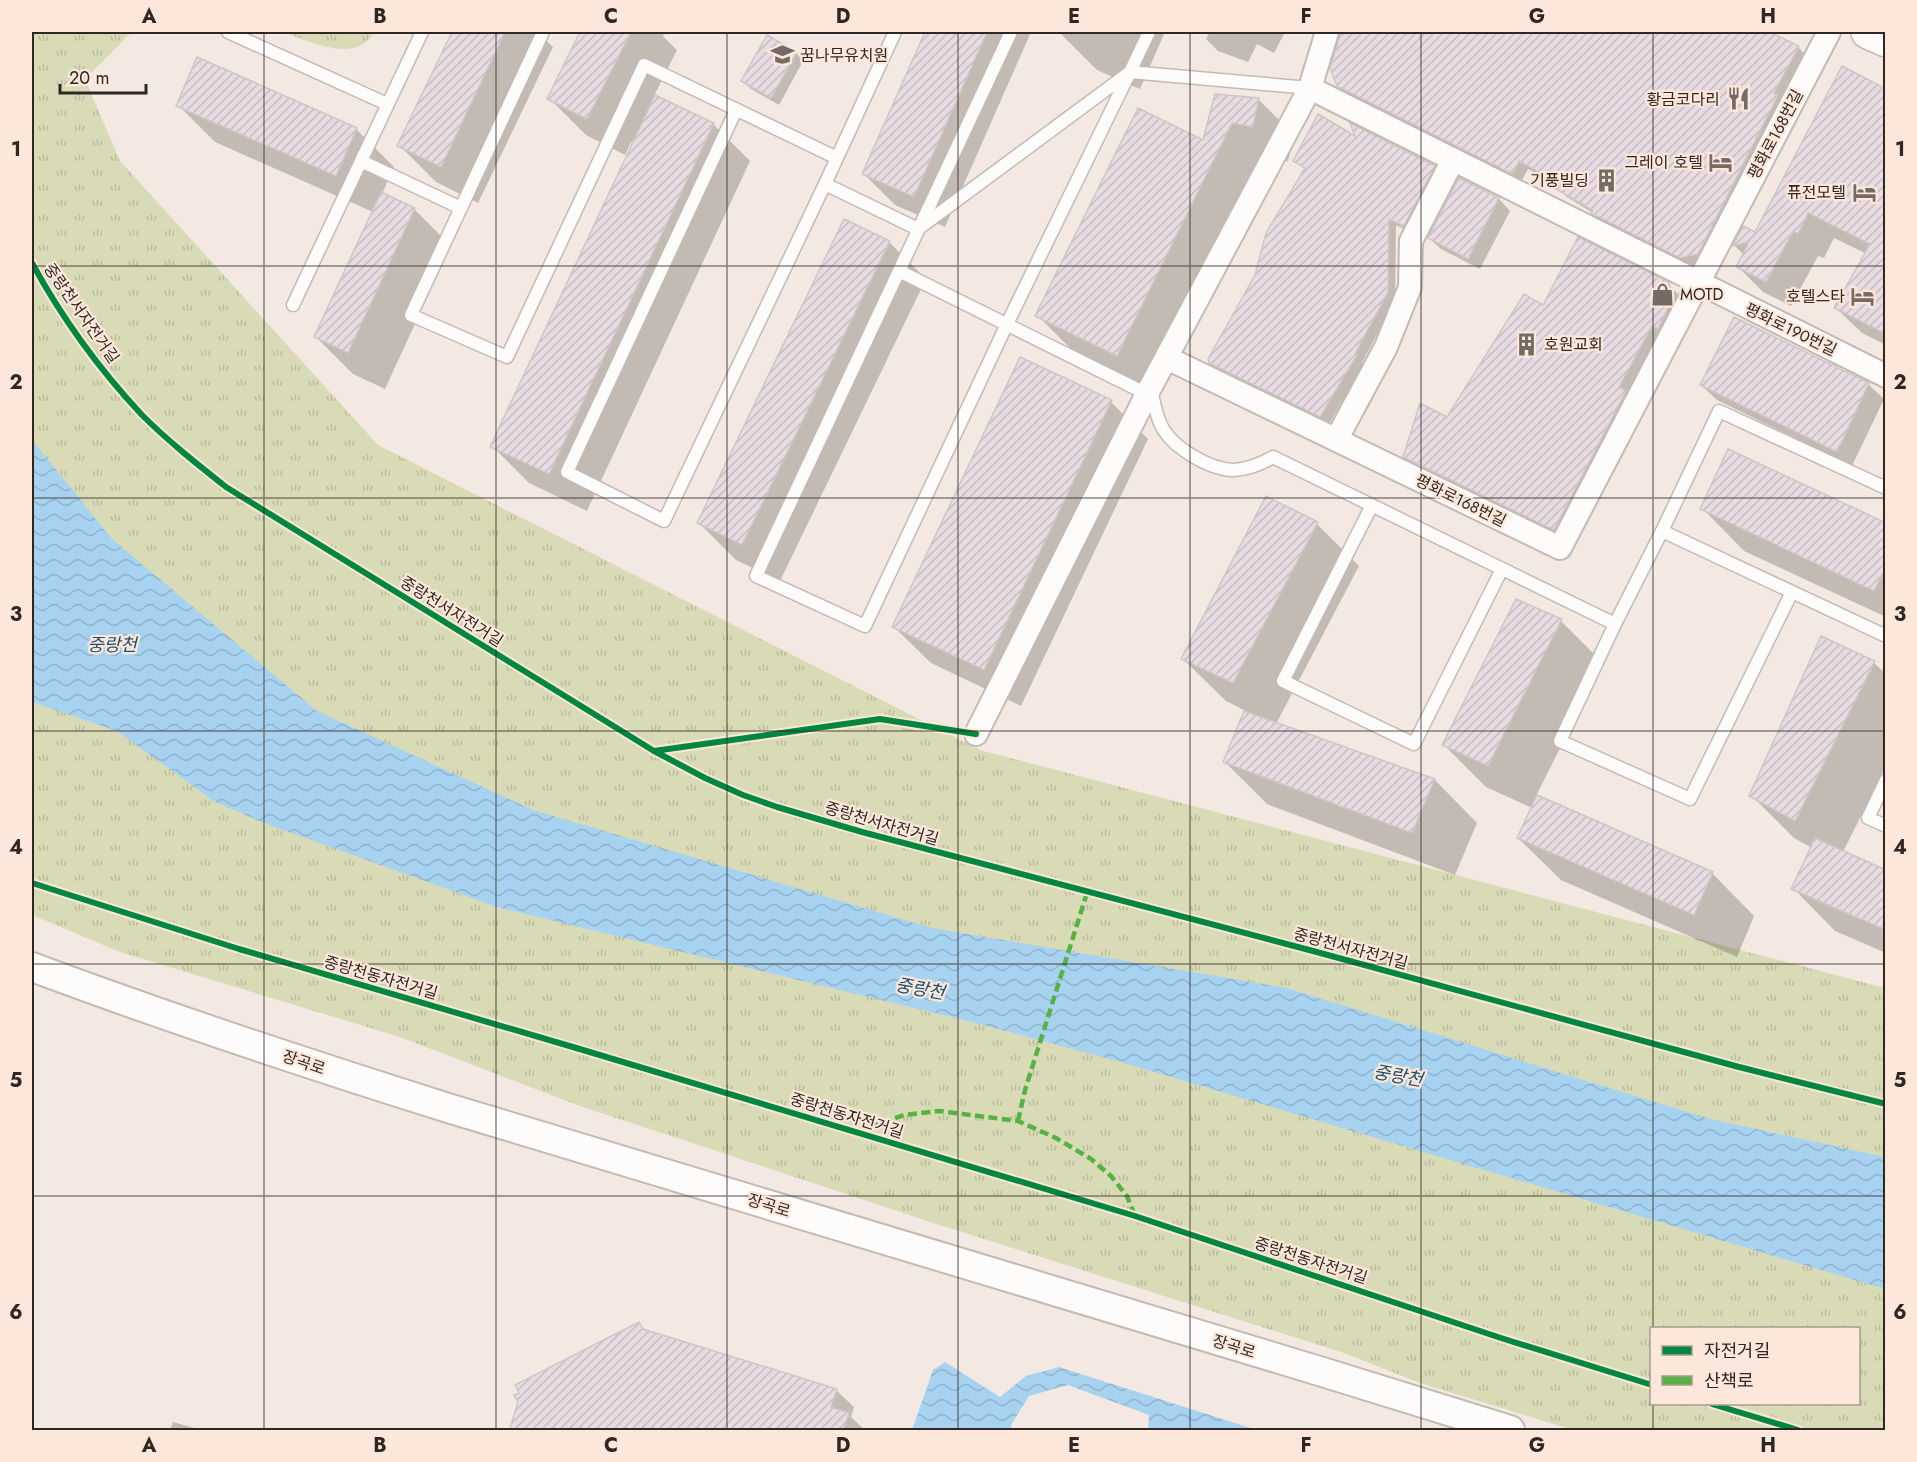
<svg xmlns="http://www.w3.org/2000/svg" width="1917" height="1462" font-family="Jost,'Noto Sans KR',sans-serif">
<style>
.park{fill:url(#park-tufts);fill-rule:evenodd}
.water{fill:url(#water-waves)}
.shadow{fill:#0003}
.building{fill:url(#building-hatch);stroke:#cec6c5;stroke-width:1.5}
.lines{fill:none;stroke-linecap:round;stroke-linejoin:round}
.service-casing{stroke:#c3bab5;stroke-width:15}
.minor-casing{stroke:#c3bab5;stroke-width:26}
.tertiary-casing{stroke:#c3bab5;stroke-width:32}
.secondary-casing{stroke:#c3bab5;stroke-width:36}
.service{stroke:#fdfcfb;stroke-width:12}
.minor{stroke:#fdfcfb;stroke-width:22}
.tertiary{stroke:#fdfcfb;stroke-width:28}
.secondary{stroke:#fdfcfb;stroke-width:33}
.quiet{stroke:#56b245;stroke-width:4.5;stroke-dasharray:9 4.5;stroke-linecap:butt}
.cycleway-casing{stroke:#fce7da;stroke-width:10}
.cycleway{stroke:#00873e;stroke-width:6}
.grid{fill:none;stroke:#2f2722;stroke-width:1.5;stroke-opacity:0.55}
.labels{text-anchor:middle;stroke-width:4.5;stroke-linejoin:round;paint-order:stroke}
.poi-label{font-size:16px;fill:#2f2722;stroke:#fce7da;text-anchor:end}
.street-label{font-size:16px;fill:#2f2722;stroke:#fce7da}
.water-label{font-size:18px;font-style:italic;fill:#1c4e6e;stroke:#fce7da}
.neatline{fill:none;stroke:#2f2722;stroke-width:2}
.grid-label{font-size:20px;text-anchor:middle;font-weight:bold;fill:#2f2722}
</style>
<defs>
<pattern id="park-tufts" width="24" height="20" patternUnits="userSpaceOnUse" patternTransform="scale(1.5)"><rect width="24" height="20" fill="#d8dbb5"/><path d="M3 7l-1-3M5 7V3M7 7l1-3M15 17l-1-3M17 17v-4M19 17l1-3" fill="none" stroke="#babc9b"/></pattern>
<pattern id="water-waves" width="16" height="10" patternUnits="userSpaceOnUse" patternTransform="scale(1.5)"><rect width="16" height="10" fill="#a7d2f0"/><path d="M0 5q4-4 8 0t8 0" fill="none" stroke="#90b4ce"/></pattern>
<pattern id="building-hatch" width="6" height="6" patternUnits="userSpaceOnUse" patternTransform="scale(1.5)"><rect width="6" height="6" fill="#e9dbe2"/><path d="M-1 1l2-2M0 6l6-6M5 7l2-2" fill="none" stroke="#c8bcc2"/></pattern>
</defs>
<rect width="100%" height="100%" fill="#f4e9e2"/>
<path class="park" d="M 32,32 L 132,32 L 85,79 L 120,161 L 378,445 L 980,750 L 1885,988 L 1885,1430 L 1573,1430 L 1420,1383 L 1344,1353 L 940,1225 L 580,1106 L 400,1037 L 120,952 L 32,915 ZM 1652,1328 L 1858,1328 L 1858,1404 L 1652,1404 Z
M 283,32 L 374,32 C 356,65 309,41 283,32 Z"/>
<path class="water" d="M 32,440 L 112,539 L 317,711 L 533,810 L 932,928 L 1287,988 L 1710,1119 L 1885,1157 L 1885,1289 L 1117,1061 L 976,1023 L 497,907 L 272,826 L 215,802 L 117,731 L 32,702 Z
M 945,1362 L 1000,1397 L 1026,1376 L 1059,1367 L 1257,1430 L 1148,1430 L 1149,1415 L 1068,1385 L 1029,1396 L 1011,1425 L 1012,1430 L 912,1430 L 933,1370 Z"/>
<path class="shadow" d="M 454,32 L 537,32 L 553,47 L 478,203 L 436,182 L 399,145 Z
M 582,32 L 665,32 L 663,36 L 677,50 L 654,96 L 713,124 L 750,161 L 587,511 L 529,483 L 492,446 L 634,143 L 631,142 L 625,155 L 586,135 L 549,98 Z
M 927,32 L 1031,32 L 945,227 L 895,205 L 864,174 Z
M 1060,32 L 1165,32 L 1140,89 L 1097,70 L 1060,33 Z
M 1210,32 L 1285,32 L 1274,53 L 1257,44 L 1248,62 L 1218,51 L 1206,39 Z
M 1343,32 L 1765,32 L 1798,47 L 1807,57 L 1707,262 L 1690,266 L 1602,222 L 1593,213 L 1567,197 L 1558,188 L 1559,186 L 1528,169 L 1521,182 L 1348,95 L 1338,85 L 1332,68 Z
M 796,53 L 803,61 L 779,105 L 751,89 L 743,81 Z
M 198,59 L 356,129 L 394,167 L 382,194 L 414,209 L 451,246 L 385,389 L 353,374 L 316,337 L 373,212 L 215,142 L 178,105 Z
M 1886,90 L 1886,345 L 1862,333 L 1836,308 L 1867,254 L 1834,238 L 1824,258 L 1818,256 L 1791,306 L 1763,292 L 1738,267 L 1744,255 L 1735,246 L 1755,234 Z
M 1258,99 L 1294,135 L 1288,161 L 1267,158 L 1153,390 L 1073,351 L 1037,315 L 1204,142 Z
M 1358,140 L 1434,167 L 1442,175 L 1412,233 L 1396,225 L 1395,300 L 1362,363 L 1364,364 L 1329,424 L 1219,371 L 1210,362 L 1256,275 L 1306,170 L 1295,161 Z
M 1460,180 L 1499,199 L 1510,211 L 1480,269 L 1441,249 L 1429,238 Z
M 889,242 L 926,279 L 780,581 L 736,560 L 699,523 Z
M 1668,284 L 1677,293 L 1681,309 L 1564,538 L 1414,466 L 1405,457 L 1448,419 L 1543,307 Z
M 1868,384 L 1884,399 L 1852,466 L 1717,400 L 1701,385 Z
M 1111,402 L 1148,439 L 1021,706 L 931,663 L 893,626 Z
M 1702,508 L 1886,525 L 1886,617 L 1744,551 Z
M 1317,524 L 1359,566 L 1276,724 L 1435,780 L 1477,823 L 1455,875 L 1267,804 L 1225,762 L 1246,711 L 1226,701 L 1183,659 Z
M 1561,621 L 1603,663 L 1536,796 L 1712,873 L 1754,916 L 1737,957 L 1561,880 L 1518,838 L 1532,808 L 1486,787 L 1444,745 Z
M 1874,663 L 1886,674 L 1886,766 L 1843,852 L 1886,872 L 1886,953 L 1835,931 L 1793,888 L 1812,848 L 1794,838 L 1751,795 Z
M 639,1324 L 647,1332 L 836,1390 L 854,1407 L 851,1417 L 865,1430 L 510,1430 Z
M 173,1422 L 201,1430 L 170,1430 Z"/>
<path class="building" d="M 452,32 L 505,32 L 441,167 L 397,146 Z
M 580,32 L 631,32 L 587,119 L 547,99 Z
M 925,32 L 987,32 L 914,197 L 862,174 Z
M 1341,32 L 1769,32 L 1799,46 L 1774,93 L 1778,95 L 1698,254 L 1680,258 L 1591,213 L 1593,210 L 1556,189 L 1559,183 L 1519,161 L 1512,174 L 1337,86 L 1330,68 Z
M 767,35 L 797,52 L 771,98 L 741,81 Z
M 197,57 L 357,128 L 336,176 L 176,106 Z
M 1842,66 L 1886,89 L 1886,334 L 1834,308 L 1870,244 L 1808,213 L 1798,234 L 1793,231 L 1766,282 L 1736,267 L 1749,242 L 1733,246 L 1743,226 L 1755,232 Z
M 1215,94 L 1259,98 L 1253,127 L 1232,123 L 1117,356 L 1035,316 L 1138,108 L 1203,140 Z
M 655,95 L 714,123 L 549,474 L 490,447 Z
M 1318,114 L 1355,136 L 1350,123 L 1435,166 L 1404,226 L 1389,219 L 1388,292 L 1355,354 L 1357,355 L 1320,417 L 1209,363 L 1208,359 L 1255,275 L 1266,233 L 1305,168 L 1293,161 Z
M 1459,178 L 1499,198 L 1468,259 L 1428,238 Z
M 381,192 L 415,208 L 348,353 L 314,337 Z
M 844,219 L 890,241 L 742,545 L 697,523 Z
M 1578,237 L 1669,282 L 1672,299 L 1658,329 L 1652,326 L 1619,387 L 1626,391 L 1554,530 L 1403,457 L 1420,403 L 1447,417 L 1524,294 L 1543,305 Z
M 1734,317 L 1869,383 L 1837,452 L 1700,385 Z
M 1020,357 L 1112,400 L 984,670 L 892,627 Z
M 1728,449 L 1886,523 L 1886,567 L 1874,591 L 1700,509 Z
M 1266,496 L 1318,522 L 1233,683 L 1181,659 Z
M 1516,599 L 1562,619 L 1488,766 L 1442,745 Z
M 1821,636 L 1875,661 L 1795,821 L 1749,796 Z
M 1244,711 L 1435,779 L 1412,833 L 1223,762 Z
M 1537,795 L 1713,872 L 1694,915 L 1517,838 Z
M 1815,838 L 1886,870 L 1886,930 L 1791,889 Z
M 639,1322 L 643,1329 L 837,1389 L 831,1407 L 849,1413 L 843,1431 L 509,1431 L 518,1402 L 514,1395 L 519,1393 L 515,1385 Z"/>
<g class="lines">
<defs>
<path id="service" d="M 228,32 L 387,104
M 543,32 L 411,315 L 507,357 L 644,65 L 837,158
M 895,32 L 825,184 L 918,229 L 1130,72 L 1149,32
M 1011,32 L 756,576 L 865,626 L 1007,324 L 1130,72 L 1310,88
M 736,110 L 567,472 L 664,521 L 825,184
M 364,154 L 361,161 L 461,208
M 899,271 L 1147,394
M 293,305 L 422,32
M 1151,389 C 1154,403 1156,417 1163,429 C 1175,449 1211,470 1234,470 C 1249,469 1261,464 1273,457 L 1615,624 L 1662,531 L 1719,411 L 1886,488
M 1372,505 L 1283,681 L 1414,744 L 1502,569
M 1662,531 L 1886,636
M 1615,624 L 1560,741 L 1690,799 L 1792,592
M 1886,780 L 1868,818 L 1886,826"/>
<path id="minor" d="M 1310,88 L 1886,376
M 1167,358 L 1560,548 L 1829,32
M 1336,440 L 1386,347 L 1410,287 L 1411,241 L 1453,160
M 976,734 L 1150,388 L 1310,88 L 1327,32"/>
<path id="tertiary" d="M 32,967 C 169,1018 308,1064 448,1108 L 1316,1370 L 1510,1430"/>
<path id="secondary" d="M 1868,32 L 1886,40"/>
</defs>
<use href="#service" class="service-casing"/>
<use href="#minor" class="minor-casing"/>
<use href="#tertiary" class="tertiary-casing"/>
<use href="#secondary" class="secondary-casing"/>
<use href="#service" class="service"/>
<use href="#minor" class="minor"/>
<use href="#tertiary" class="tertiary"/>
<use href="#secondary" class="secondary"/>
<path class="quiet" d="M 1018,1121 L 1025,1090 L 1087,893
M 857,1132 L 904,1115 L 939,1111 L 1018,1121 L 1056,1138 L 1091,1159 L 1111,1176 L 1127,1196 L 1135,1216"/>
<defs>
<path id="cycleway" d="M 32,263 C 62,318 99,369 142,415 C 168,441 197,464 226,487 L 654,751 L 705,778 L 743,795 L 777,807 L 862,832 L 1313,951 L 1739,1067 L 1886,1104
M 654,751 L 880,719 L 976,734
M 32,883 L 239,949 L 583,1050 L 1135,1216 L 1501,1338 L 1652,1385
M 1712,1404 L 1798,1430"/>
</defs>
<use href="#cycleway" class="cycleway-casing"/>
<use href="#cycleway" class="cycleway"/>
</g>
<path class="grid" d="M 264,32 L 264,1430M 496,32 L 496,1430M 727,32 L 727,1430M 958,32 L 958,1430M 1190,32 L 1190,1430M 1421,32 L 1421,1430M 1653,32 L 1653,1328M 32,266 L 1886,266M 32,498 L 1886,498M 32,731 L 1886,731M 32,964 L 1886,964M 32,1196 L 1886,1196M 1653,1404 L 1653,1430"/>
<defs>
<symbol id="school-bare" viewBox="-9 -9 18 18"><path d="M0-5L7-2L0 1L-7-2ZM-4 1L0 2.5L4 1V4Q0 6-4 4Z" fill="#746b65" stroke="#fce7da" stroke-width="2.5" paint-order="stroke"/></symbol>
<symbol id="restaurant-bare" viewBox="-9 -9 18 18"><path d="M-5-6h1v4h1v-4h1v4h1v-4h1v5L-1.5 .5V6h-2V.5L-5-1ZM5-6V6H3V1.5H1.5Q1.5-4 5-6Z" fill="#746b65" stroke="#fce7da" stroke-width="2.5" paint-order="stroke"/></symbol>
<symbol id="hotel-bare" viewBox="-9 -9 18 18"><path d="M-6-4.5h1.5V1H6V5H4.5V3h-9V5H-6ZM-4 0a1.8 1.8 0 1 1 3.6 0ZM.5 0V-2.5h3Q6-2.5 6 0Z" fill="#746b65" stroke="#fce7da" stroke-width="2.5" paint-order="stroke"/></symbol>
<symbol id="building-bare" viewBox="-9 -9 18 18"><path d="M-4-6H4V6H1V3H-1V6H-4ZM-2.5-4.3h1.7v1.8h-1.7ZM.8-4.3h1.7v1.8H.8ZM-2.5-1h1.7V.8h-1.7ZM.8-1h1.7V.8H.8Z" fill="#746b65" stroke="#fce7da" stroke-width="2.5" paint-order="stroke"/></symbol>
<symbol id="shop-bare" viewBox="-9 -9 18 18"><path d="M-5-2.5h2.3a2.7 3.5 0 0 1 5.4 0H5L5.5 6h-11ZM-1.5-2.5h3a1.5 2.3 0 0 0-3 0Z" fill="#746b65" stroke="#fce7da" stroke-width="2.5" paint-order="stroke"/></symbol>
</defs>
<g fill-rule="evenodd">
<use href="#school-bare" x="766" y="38" width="33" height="33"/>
<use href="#restaurant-bare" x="1722" y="82" width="33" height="33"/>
<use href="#hotel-bare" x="1704" y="146" width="33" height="33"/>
<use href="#building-bare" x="1590" y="164" width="33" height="33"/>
<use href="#hotel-bare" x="1848" y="176" width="33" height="33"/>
<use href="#shop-bare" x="1646" y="278" width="33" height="33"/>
<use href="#hotel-bare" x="1846" y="280" width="33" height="33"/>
<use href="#building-bare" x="1510" y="328" width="33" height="33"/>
</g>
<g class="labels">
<g class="poi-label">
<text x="800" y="61" text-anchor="start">꿈나무유치원</text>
<text x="1720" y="105">황금코다리</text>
<text x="1703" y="168">그레이 호텔</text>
<text x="1589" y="186">기풍빌딩</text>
<text x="1846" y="198">퓨전모텔</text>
<text x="1680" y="300" text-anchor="start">MOTD</text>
<text x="1845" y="302">호텔스타</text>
<text x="1544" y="350" text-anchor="start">호원교회</text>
</g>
<g class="street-label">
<text transform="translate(1775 134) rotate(-62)" y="6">평화로168번길</text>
<text transform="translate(82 313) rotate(55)" y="6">중랑천서자전거길</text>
<text transform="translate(1791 329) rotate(26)" y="6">평화로190번길</text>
<text transform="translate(1461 500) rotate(26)" y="6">평화로168번길</text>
<text transform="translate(452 611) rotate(32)" y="6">중랑천서자전거길</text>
<text transform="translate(882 823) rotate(16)" y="6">중랑천서자전거길</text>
<text transform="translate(1351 948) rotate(15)" y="6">중랑천서자전거길</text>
<text transform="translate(381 977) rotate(16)" y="6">중랑천동자전거길</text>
<text transform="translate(304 1062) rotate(19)" y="6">장곡로</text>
<text transform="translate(847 1115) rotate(17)" y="6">중랑천동자전거길</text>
<text transform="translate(769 1205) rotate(17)" y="6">장곡로</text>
<text transform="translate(1311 1260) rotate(18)" y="6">중랑천동자전거길</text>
<text transform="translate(1234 1346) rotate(17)" y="6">장곡로</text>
</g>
<g class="water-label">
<text x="112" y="651">중랑천</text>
<text transform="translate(920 989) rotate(10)" y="6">중랑천</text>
<text transform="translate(1398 1076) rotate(10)" y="6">중랑천</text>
</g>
</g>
<rect width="1917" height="1462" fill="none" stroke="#fce7da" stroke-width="66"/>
<rect x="1650" y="1327" width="210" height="78" fill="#fce7da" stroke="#aa9a90" stroke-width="1.5"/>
<rect x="1662" y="1346" width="30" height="9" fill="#00873e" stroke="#aa9a90" stroke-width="1.5"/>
<text x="1704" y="1357" font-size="18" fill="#2f2722">자전거길</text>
<rect x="1662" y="1376" width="30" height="9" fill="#56b245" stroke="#aa9a90" stroke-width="1.5"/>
<text x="1704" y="1387" font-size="18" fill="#2f2722">산책로</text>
<path d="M60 84v9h86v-9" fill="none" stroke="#2f2722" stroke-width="3"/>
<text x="69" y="84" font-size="18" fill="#2f2722" stroke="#fce7da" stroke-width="4.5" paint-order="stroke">20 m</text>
<rect x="33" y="33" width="1851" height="1396" class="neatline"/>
<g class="grid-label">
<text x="149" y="23">A</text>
<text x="380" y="23">B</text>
<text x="611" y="23">C</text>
<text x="843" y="23">D</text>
<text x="1074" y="23">E</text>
<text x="1306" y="23">F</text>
<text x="1537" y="23">G</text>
<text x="1768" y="23">H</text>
<text x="16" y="156">1</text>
<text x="1900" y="156">1</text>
<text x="16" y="389">2</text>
<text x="1900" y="389">2</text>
<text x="16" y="621">3</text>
<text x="1900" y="621">3</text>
<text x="16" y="854">4</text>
<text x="1900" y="854">4</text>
<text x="16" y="1087">5</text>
<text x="1900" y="1087">5</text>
<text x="16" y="1319">6</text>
<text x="1900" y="1319">6</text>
<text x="149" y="1452">A</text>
<text x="380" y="1452">B</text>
<text x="611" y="1452">C</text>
<text x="843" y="1452">D</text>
<text x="1074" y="1452">E</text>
<text x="1306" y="1452">F</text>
<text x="1537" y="1452">G</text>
<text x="1768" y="1452">H</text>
</g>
</svg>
